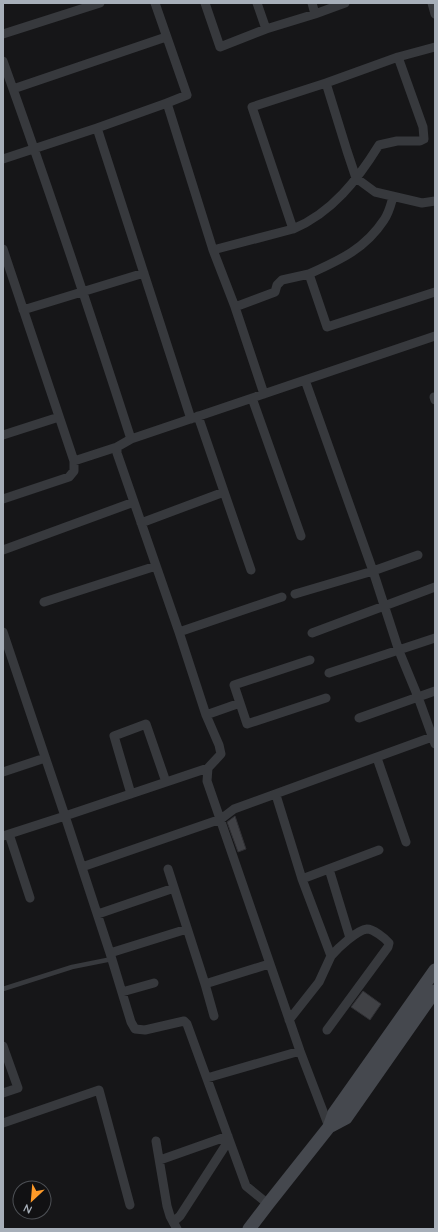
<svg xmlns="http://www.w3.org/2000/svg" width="438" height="1232" font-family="Quicksand,sans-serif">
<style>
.building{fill:#404145;stroke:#303034}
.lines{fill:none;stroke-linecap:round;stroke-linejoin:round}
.lane{stroke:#37393d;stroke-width:4.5}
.street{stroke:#37393d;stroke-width:9}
.secondary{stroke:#45484e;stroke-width:13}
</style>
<rect width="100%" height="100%" fill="#161618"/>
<path class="building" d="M 235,816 L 246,849 L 238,852 L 227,822 Z
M 363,991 L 381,1004 L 370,1020 L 351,1007 Z"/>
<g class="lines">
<path class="lane" d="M 3,989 L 72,967 L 112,959"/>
<path class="street" d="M 155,3 L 187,95 L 167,103
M 205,3 L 220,47 L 266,29 L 315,14 L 345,3
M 257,3 L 266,29
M 312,3 L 315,14
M 432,3 L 435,14
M 3,34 L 100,3
M 398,57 L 435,47
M 3,61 C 48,186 90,312 131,439
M 326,83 L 398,57 L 423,127 L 424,139 L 420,141 L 397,141 L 379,145 C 358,179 332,213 293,229 L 252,107 L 326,83 L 347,151 L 356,178 L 375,192 L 422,203 L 435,201
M 13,89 L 166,37
M 97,128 L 167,103 L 213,250 L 235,307 L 264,394
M 3,159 L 97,128 L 191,419
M 393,197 C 391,204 389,213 384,220 C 365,249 340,260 309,274 L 327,327 L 435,292
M 3,249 L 74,461 L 117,447
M 213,250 L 293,229
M 235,307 L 275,292 L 277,285 L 282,280 L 309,274
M 23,310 L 144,273
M 305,380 L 373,571 L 399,651 L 418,697 L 435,744
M 435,397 L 434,397 L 435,400
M 252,398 L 301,536
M 198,416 L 251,570
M 3,435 L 59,417
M 3,499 L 69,477 L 74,471 L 74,461
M 141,523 L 224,492
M 3,550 L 134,502
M 295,594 L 373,571 L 418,555
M 44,602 L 156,566
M 3,632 L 65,816 L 208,768
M 179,632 L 282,597
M 312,633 L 435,587
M 310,660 L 234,685 L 247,724 L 326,698
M 329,673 L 435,638
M 206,715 L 240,703
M 359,718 L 435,691
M 377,758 L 406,842
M 3,772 L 45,758
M 131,794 L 114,736 L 146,724 L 166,782
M 276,795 L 302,879 L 331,956 L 319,982 L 289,1020
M 9,834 L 30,898
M 3,836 L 65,816 L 110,953 L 131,1022 L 135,1029 L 145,1030 L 184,1021 L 187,1024 L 246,1186 L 268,1204
M 82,867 L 221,819 L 234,809 L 432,737
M 168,869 L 205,984 L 269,964
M 329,869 L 350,938
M 302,879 L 379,850
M 98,914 L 174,888
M 110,953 L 187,929
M 205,984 L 214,1016
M 122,992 L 154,983
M 327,1030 L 388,947 L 389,943 C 385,938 373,929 367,929 C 357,930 338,948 331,956
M 3,1046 L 18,1088 L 3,1093
M 207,1078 L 300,1051
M 3,1123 L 99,1090 L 130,1205
M 329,1127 L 300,1051 L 207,781 L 208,768 L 221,754 L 219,745 L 206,715 L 179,632 L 117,453 L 117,447 L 131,439 L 435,336
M 156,1141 L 167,1206 L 170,1216 L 177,1229
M 160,1160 L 228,1136
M 173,1222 L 180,1216 L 229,1140"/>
<path class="secondary" d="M 329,1127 L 346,1118 L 435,991
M 249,1229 L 268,1204 L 329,1127 L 334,1113 L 435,970"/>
</g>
<rect width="438" height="1232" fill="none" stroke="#a7afb9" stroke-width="8"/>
<g transform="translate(32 1200) rotate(206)"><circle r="19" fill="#111113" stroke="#4d5055"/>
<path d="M0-3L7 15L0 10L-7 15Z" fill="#fe9a28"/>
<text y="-6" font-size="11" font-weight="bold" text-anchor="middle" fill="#a7afb9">N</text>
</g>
</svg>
